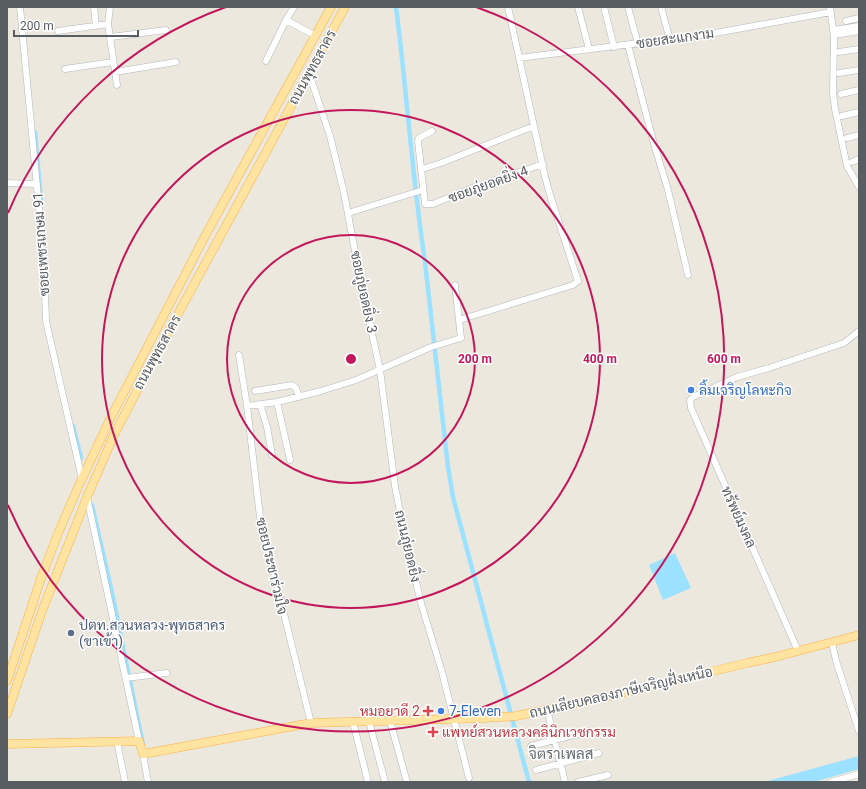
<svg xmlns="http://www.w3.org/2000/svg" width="866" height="789" font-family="Roboto,Sarabun,sans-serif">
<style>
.water{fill:#9ce1ff}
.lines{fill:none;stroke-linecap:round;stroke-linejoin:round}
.canal{stroke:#9ce1ff;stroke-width:4.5}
.minor-casing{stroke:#b2b7bb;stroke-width:7}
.major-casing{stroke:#fdb247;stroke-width:9}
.minor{stroke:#fff;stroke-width:6}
.major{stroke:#ffe3a1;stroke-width:8}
.ring{fill:none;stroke:#c2185b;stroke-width:2}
.shop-dot{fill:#3f7fe0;stroke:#fff;stroke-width:1.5}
.service-dot{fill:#5c6f8a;stroke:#fff;stroke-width:1.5}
.health-dot{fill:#e0444e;stroke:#fff;stroke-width:1.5}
.labels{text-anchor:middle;stroke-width:3;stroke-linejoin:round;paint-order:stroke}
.street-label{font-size:14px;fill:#585d61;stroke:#fff}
.shop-label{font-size:14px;fill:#366cbe;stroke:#fff;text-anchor:start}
.service-label{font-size:14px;fill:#4e5e75;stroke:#fff;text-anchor:start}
.health-label{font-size:14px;fill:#be3a42;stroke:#fff;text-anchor:end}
.neighbourhood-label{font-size:15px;fill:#696f73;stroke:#fff}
.centre{fill:#c2185b;stroke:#fff;stroke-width:2}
.ring-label{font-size:12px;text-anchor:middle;font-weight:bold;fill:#c2185b;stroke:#fff;stroke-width:3;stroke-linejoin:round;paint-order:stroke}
</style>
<rect width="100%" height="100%" fill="#ede8de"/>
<path class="water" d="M 675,553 L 691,588 L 663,600 L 649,565 Z
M 859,756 L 859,769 L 814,782 L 764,782 Z"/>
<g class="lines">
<path class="canal" d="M 396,7 C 407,92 412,177 425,262 L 448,467 L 453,497 L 529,782
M 35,132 L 41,200
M 73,426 L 81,458
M 92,505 L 112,593 L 143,745"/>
<defs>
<path id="minor" d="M 20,7 L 44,261 L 46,321 L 82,479
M 94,7 L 96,26
M 110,7 L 108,24 L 117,85
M 294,7 L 286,20 L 316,36
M 578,7 L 589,49
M 604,7 L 614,47
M 628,7 L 638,44
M 661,7 L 670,40
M 830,7 L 834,37 L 833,93 L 835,109 L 847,166 L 859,187
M 846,21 L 859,18
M 834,30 L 859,26
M 58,31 L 108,24
M 834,35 L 859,31
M 111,37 L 166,30
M 628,45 L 654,144 L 668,190 L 688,275
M 839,52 L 859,49
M 519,58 L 704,35 L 831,12
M 266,61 L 286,20
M 65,69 L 113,62
M 115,72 L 176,62
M 309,73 L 330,136 L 344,193 L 362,288 L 380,370 L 395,486 L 404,532 L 421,603 L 442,672 L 469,778
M 839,73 L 859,70
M 841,94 L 859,90
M 842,116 L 859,112
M 432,131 L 419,138 L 418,141 L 425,204 L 433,204 L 472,188 L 543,164
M 847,138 L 859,135
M 852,162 L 859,159
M 422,169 L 441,163 L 534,126
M 7,183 L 37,184
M 348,213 L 423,190
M 459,320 L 573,285 L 578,281 L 551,198 L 545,177 L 508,7
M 239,355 L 247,406 L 260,517 L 311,723
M 255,391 L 292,385 L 296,388 L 299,397
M 277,402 L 290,460
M 260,404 L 267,427 L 272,455
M 247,406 L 277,402 L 321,391 L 356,380 L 431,347 L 461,338 L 455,285
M 87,497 L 139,741
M 832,642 L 836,661 L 859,731
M 798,651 L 691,408 L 690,400 L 693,397 L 737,377 L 769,368 L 844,343 L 859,331
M 126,678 L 167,673
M 547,709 L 565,782
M 369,721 L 385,782
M 390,721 L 407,782
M 353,722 L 368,782
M 117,741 L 125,782
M 531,746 L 589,731
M 143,754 L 148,782
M 536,770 L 599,753
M 578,782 L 608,775
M 831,782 L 859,774"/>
<path id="major" d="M 7,681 L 41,578 L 59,531 L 79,485 L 110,419 L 205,236 L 331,7
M 7,714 L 42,611 L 87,497 L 114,435 L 155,356 L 345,7
M 7,744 L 139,741 L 143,754 L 311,723 L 484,718 L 516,716 L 632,691 L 747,663 L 775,657 L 859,635"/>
</defs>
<use href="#minor" class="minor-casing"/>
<use href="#major" class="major-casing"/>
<use href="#minor" class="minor"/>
<use href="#major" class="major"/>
</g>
<g class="ring">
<circle cx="351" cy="359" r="124"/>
<circle cx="351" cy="359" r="249"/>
<path d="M8 213A373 373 0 0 1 226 7M476 7A373 373 0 1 1 8 505"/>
</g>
<g class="shop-dot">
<circle cx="691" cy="390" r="4"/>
<circle cx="441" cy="711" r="4"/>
</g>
<circle class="service-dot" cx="71" cy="633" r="4"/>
<g class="health-dot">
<path d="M426 705h4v4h4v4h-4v4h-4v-4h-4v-4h4z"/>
<path d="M431 726h4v4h4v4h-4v4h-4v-4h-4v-4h4z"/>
</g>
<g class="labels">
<g class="street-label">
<text transform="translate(675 38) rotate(-8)" y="5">ซอยสะแกงาม</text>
<text transform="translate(312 67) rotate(-61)" y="5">ถนนพุทธสาคร</text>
<text transform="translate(488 184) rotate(-20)" y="5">ซอยภู่ยอดยิ่ง 4</text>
<text transform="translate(41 244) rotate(-94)" y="5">ซอยเพชรเกษม 91</text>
<text transform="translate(364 292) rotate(78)" y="5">ซอยภู่ยอดยิ่ง 3</text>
<text transform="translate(157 352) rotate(-61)" y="5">ถนนพุทธสาคร</text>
<text transform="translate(739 517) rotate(66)" y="5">ทรัพย์มงคล</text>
<text transform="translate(408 546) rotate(77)" y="5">ถนนภู่ยอดยิ่ง</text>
<text transform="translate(272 566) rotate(77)" y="5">ซอยประชาร่วมใจ</text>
<text transform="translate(621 692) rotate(-13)" y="5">ถนนเลียบคลองภาษีเจริญฝั่งเหนือ</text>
</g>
<g class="shop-label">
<text x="699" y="395">ลิ้มเจริญโลหะกิจ</text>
<text x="449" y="716">7-Eleven</text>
</g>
<g class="service-label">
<text x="79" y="630">ปตท.สวนหลวง-พุทธสาคร<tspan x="79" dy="16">(ขาเข้า)</tspan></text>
</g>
<g class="health-label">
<text x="420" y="716">หมอยาดี 2</text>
<text x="442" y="737" text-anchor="start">แพทย์สวนหลวงคลินิกเวชกรรม</text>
</g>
<g class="neighbourhood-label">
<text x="561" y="759">จิตราเพลส</text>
</g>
</g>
<circle cx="351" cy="359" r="6" class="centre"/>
<g class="ring-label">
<text x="475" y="363">200 m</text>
<text x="600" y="363">400 m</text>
<text x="724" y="363">600 m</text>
</g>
<rect width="866" height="789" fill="none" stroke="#585d61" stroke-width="16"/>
<path d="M14 30v6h124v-6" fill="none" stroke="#585d61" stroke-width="2"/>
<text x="20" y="30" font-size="12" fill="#585d61" stroke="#ffffff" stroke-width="3" paint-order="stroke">200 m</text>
</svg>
